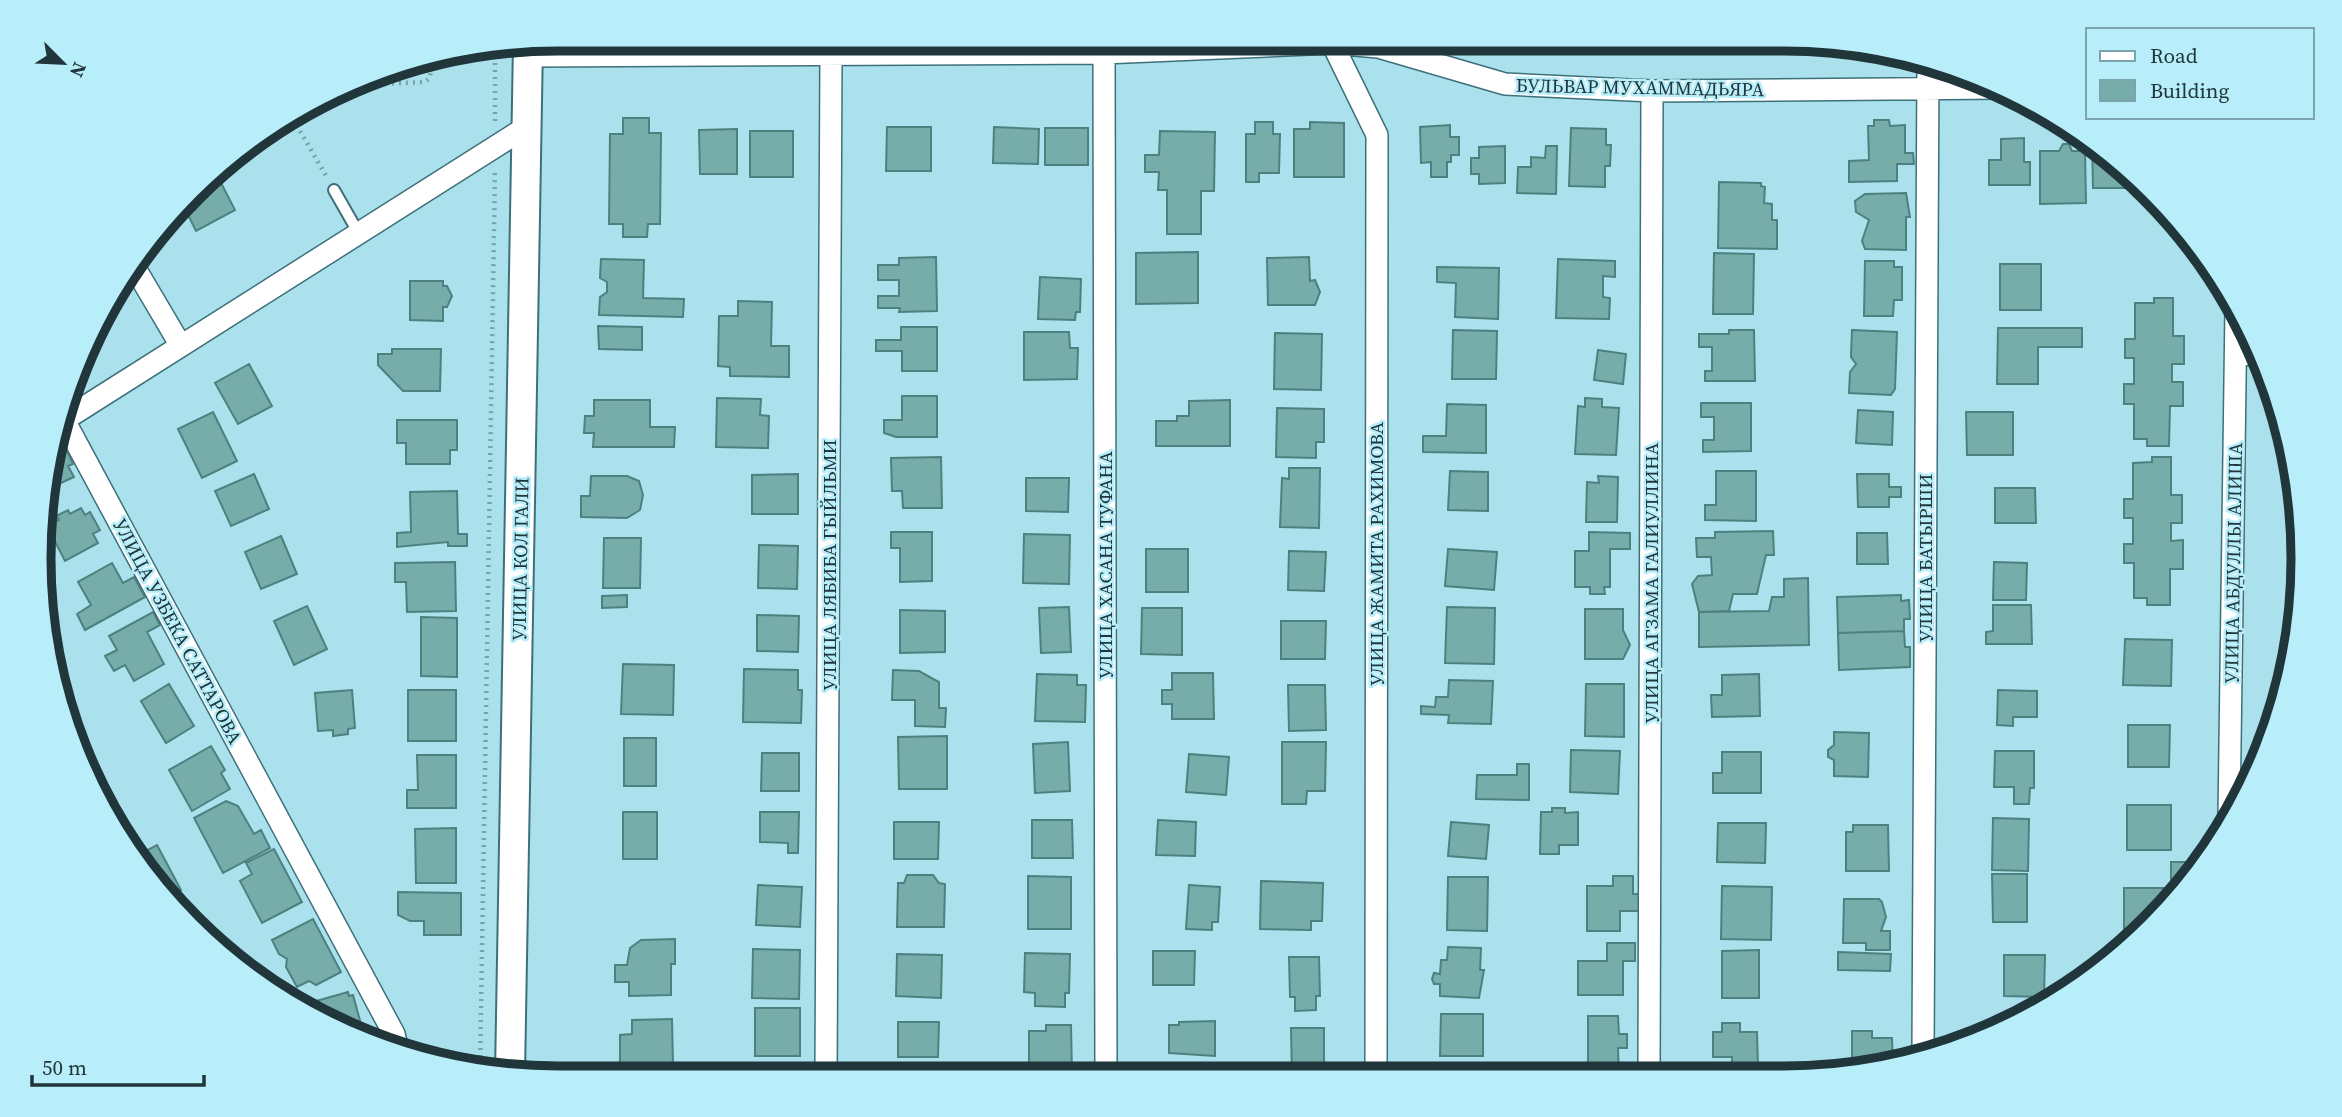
<svg xmlns="http://www.w3.org/2000/svg" width="2342" height="1117" font-family="'Source Serif 4',serif">
<style>
.building{fill:#76acaa;stroke:#4c817f;stroke-width:2}
.lines{fill:none;stroke-linecap:round;stroke-linejoin:round}
.lane-casing{stroke:#3d707a;stroke-width:14}
.street-casing{stroke:#3d707a;stroke-width:24}
.secondary-casing{stroke:#3d707a;stroke-width:32}
.path{stroke:#79a3ab;stroke-width:4.5;stroke-dasharray:2 5;stroke-linecap:butt}
.lane{stroke:#fff;stroke-width:10}
.street{stroke:#fff;stroke-width:21}
.secondary{stroke:#fff;stroke-width:28}
.labels{text-anchor:middle;stroke-width:5;stroke-linejoin:round;paint-order:stroke}
.street-label{font-size:19px;fill:#21363b;stroke:#b8eefa}
.rim{fill:none;stroke:#21363b;stroke-width:9}
</style>
<rect width="100%" height="100%" fill="#abe1ec"/>
<path class="building" d="M 623,118 L 649,118 L 649,133 L 661,133 L 660,224 L 648,224 L 647,237 L 623,237 L 623,224 L 609,224 L 610,134 L 623,134 Z
M 1874,120 L 1889,120 L 1890,126 L 1905,125 L 1905,153 L 1913,153 L 1914,164 L 1897,164 L 1897,181 L 1849,182 L 1849,161 L 1869,160 L 1868,126 L 1874,126 Z
M 1255,122 L 1273,122 L 1273,134 L 1280,134 L 1279,173 L 1259,173 L 1259,182 L 1246,182 L 1246,134 L 1255,134 Z
M 1310,122 L 1344,123 L 1344,177 L 1294,177 L 1294,129 L 1310,129 Z
M 1450,125 L 1450,137 L 1459,137 L 1459,155 L 1451,155 L 1451,162 L 1447,162 L 1447,177 L 1431,177 L 1431,162 L 1421,163 L 1420,127 Z
M 887,127 L 931,127 L 931,171 L 886,171 Z
M 994,127 L 1039,129 L 1038,164 L 993,163 Z
M 1045,128 L 1088,128 L 1088,165 L 1045,165 Z
M 1571,128 L 1606,129 L 1606,145 L 1611,145 L 1610,166 L 1605,166 L 1605,187 L 1569,186 Z
M 737,129 L 737,174 L 700,174 L 699,130 Z
M 750,131 L 793,131 L 793,177 L 750,177 Z
M 1160,131 L 1215,132 L 1214,191 L 1201,191 L 1201,234 L 1167,234 L 1167,190 L 1158,190 L 1159,172 L 1145,172 L 1145,155 L 1159,155 Z
M 2024,138 L 2024,162 L 2030,162 L 2030,185 L 1989,185 L 1989,160 L 2001,160 L 2001,139 Z
M 2092,142 L 2124,169 L 2125,188 L 2093,188 Z
M 2063,144 L 2069,144 L 2072,151 L 2085,151 L 2086,203 L 2040,204 L 2040,151 L 2059,151 Z
M 1505,146 L 1505,183 L 1479,184 L 1479,174 L 1471,174 L 1471,158 L 1479,158 L 1479,147 Z
M 1546,146 L 1557,146 L 1556,194 L 1517,193 L 1518,167 L 1531,167 L 1531,157 L 1545,158 Z
M 220,181 L 235,210 L 196,231 L 187,213 L 196,209 L 191,200 Z
M 1719,182 L 1761,183 L 1761,186 L 1765,187 L 1764,203 L 1772,204 L 1772,220 L 1777,220 L 1777,249 L 1718,248 Z
M 1906,193 L 1910,217 L 1906,217 L 1906,250 L 1865,249 L 1862,241 L 1869,220 L 1856,212 L 1855,201 L 1865,194 Z
M 1198,252 L 1198,303 L 1136,304 L 1136,253 Z
M 1714,253 L 1754,254 L 1753,314 L 1713,314 Z
M 936,257 L 937,311 L 899,312 L 900,308 L 878,308 L 878,296 L 899,296 L 899,280 L 878,280 L 878,265 L 899,265 L 899,258 Z
M 1309,257 L 1310,281 L 1315,280 L 1320,292 L 1315,305 L 1268,305 L 1267,258 Z
M 601,259 L 644,260 L 643,298 L 684,299 L 683,317 L 599,315 L 600,297 L 607,292 L 607,282 L 600,278 Z
M 1558,259 L 1615,261 L 1615,277 L 1603,276 L 1603,297 L 1610,298 L 1609,319 L 1556,318 Z
M 1865,261 L 1894,261 L 1894,267 L 1902,267 L 1902,300 L 1894,300 L 1893,316 L 1864,316 Z
M 2000,264 L 2041,264 L 2041,310 L 2000,310 Z
M 1437,267 L 1499,268 L 1498,319 L 1455,317 L 1456,283 L 1437,282 Z
M 1040,277 L 1081,279 L 1080,312 L 1076,312 L 1075,320 L 1038,319 Z
M 410,281 L 443,281 L 443,286 L 447,286 L 452,296 L 447,307 L 443,307 L 443,321 L 410,320 Z
M 2154,298 L 2173,298 L 2173,336 L 2184,336 L 2184,364 L 2172,364 L 2172,382 L 2183,382 L 2183,406 L 2170,406 L 2169,446 L 2147,446 L 2147,439 L 2134,439 L 2134,404 L 2124,404 L 2124,384 L 2134,384 L 2134,358 L 2125,358 L 2125,339 L 2135,339 L 2135,303 L 2154,303 Z
M 738,301 L 772,302 L 771,346 L 789,346 L 789,377 L 730,376 L 730,367 L 718,366 L 719,316 L 738,316 Z
M 598,326 L 642,327 L 642,350 L 599,349 Z
M 901,327 L 937,327 L 937,371 L 902,371 L 902,351 L 876,351 L 876,340 L 901,340 Z
M 1998,328 L 2082,328 L 2082,347 L 2038,347 L 2038,384 L 1997,384 Z
M 1453,330 L 1497,331 L 1496,379 L 1452,379 Z
M 1729,330 L 1754,330 L 1755,381 L 1705,381 L 1705,371 L 1712,371 L 1712,347 L 1699,347 L 1699,334 L 1729,334 Z
M 1852,330 L 1897,332 L 1895,389 L 1891,395 L 1849,393 L 1850,372 L 1856,364 L 1851,357 Z
M 1024,332 L 1069,332 L 1070,348 L 1078,348 L 1077,379 L 1024,380 Z
M 1275,333 L 1322,334 L 1321,390 L 1274,389 Z
M 392,349 L 441,349 L 440,391 L 403,391 L 378,365 L 378,354 L 392,354 Z
M 1598,350 L 1626,354 L 1623,384 L 1594,380 Z
M 249,364 L 272,406 L 238,424 L 215,383 Z
M 902,396 L 937,396 L 937,437 L 896,437 L 884,433 L 884,420 L 902,420 Z
M 717,398 L 761,399 L 760,415 L 769,416 L 768,448 L 716,447 Z
M 1585,398 L 1602,399 L 1602,407 L 1619,408 L 1616,455 L 1575,454 L 1578,406 L 1585,407 Z
M 594,400 L 650,400 L 650,427 L 675,427 L 674,447 L 593,447 L 594,433 L 584,433 L 585,416 L 594,416 Z
M 1230,400 L 1230,446 L 1156,446 L 1156,421 L 1177,421 L 1177,416 L 1189,416 L 1189,401 Z
M 1701,403 L 1751,403 L 1751,451 L 1703,452 L 1703,440 L 1714,440 L 1714,417 L 1701,417 Z
M 1447,404 L 1486,405 L 1486,453 L 1423,452 L 1423,436 L 1446,436 Z
M 1277,408 L 1324,409 L 1324,442 L 1316,442 L 1316,458 L 1276,457 Z
M 1858,410 L 1893,412 L 1892,445 L 1856,443 Z
M 213,412 L 237,461 L 202,478 L 178,429 Z
M 1966,412 L 2013,412 L 2013,455 L 1967,455 Z
M 397,420 L 457,420 L 457,450 L 450,450 L 450,464 L 406,464 L 406,443 L 397,443 Z
M 55,436 L 61,448 L 65,446 L 73,464 L 68,466 L 74,477 L 48,489 L 49,457 Z
M 941,457 L 942,508 L 903,508 L 902,491 L 892,491 L 891,458 Z
M 2152,457 L 2171,457 L 2171,495 L 2182,495 L 2182,523 L 2171,523 L 2171,541 L 2183,540 L 2183,569 L 2170,569 L 2170,605 L 2147,605 L 2147,598 L 2134,598 L 2134,563 L 2124,563 L 2124,544 L 2133,544 L 2133,518 L 2124,518 L 2124,499 L 2133,499 L 2133,463 L 2152,462 Z
M 1289,468 L 1320,468 L 1319,528 L 1280,527 L 1282,478 L 1289,479 Z
M 1450,471 L 1488,472 L 1488,511 L 1448,510 Z
M 1716,471 L 1756,471 L 1756,521 L 1705,520 L 1705,505 L 1716,505 Z
M 254,474 L 269,509 L 231,526 L 215,491 Z
M 798,474 L 798,514 L 752,514 L 752,475 Z
M 1857,474 L 1889,474 L 1889,487 L 1901,487 L 1901,497 L 1889,497 L 1889,507 L 1858,507 Z
M 591,476 L 627,476 L 639,481 L 643,495 L 640,510 L 627,518 L 581,517 L 581,496 L 590,496 Z
M 1598,476 L 1618,477 L 1617,522 L 1586,522 L 1587,482 L 1599,483 Z
M 1026,478 L 1069,478 L 1068,512 L 1026,511 Z
M 1995,488 L 2035,488 L 2036,523 L 1995,523 Z
M 457,491 L 458,534 L 467,534 L 467,546 L 448,546 L 448,542 L 397,547 L 397,533 L 411,532 L 410,492 Z
M 81,508 L 85,515 L 90,512 L 100,530 L 93,534 L 98,543 L 65,561 L 47,526 L 59,520 L 56,516 L 68,510 L 70,514 Z
M 1773,531 L 1774,555 L 1766,555 L 1757,594 L 1733,594 L 1729,611 L 1699,612 L 1692,584 L 1698,576 L 1712,575 L 1711,557 L 1697,557 L 1696,538 L 1715,538 L 1715,532 Z
M 891,532 L 932,532 L 932,581 L 900,582 L 900,548 L 891,548 Z
M 1589,532 L 1630,533 L 1630,549 L 1610,549 L 1610,587 L 1604,587 L 1605,594 L 1590,594 L 1590,587 L 1575,587 L 1575,551 L 1589,551 Z
M 1857,533 L 1887,533 L 1888,564 L 1857,564 Z
M 1024,534 L 1070,535 L 1069,584 L 1023,583 Z
M 281,536 L 297,574 L 261,589 L 245,552 Z
M 604,538 L 641,538 L 640,588 L 603,588 Z
M 759,545 L 798,546 L 797,589 L 758,588 Z
M 1146,549 L 1188,549 L 1188,592 L 1146,592 Z
M 1448,549 L 1497,552 L 1494,590 L 1445,586 Z
M 1289,551 L 1326,552 L 1324,591 L 1288,590 Z
M 455,562 L 456,611 L 407,612 L 406,582 L 395,582 L 395,563 Z
M 1994,562 L 2027,563 L 2026,600 L 1993,600 Z
M 112,563 L 123,583 L 134,577 L 145,597 L 85,630 L 77,614 L 91,605 L 78,582 Z
M 1808,578 L 1809,645 L 1699,647 L 1699,612 L 1769,611 L 1772,597 L 1784,597 L 1784,579 Z
M 627,595 L 627,607 L 602,608 L 602,596 Z
M 1901,595 L 1901,601 L 1909,600 L 1910,619 L 1904,619 L 1904,631 L 1838,633 L 1837,597 Z
M 1993,605 L 2031,605 L 2032,644 L 1986,644 L 1986,632 L 1993,631 Z
M 307,606 L 327,649 L 294,665 L 274,621 Z
M 1069,607 L 1071,652 L 1041,653 L 1039,608 Z
M 1447,607 L 1495,608 L 1494,664 L 1445,663 Z
M 1142,608 L 1182,608 L 1182,655 L 1141,654 Z
M 1585,609 L 1623,609 L 1623,630 L 1630,645 L 1623,659 L 1585,659 Z
M 900,610 L 945,611 L 945,652 L 900,653 Z
M 153,612 L 160,625 L 147,632 L 164,664 L 134,681 L 125,665 L 114,671 L 105,656 L 117,650 L 109,636 Z
M 757,615 L 799,616 L 798,652 L 757,651 Z
M 421,617 L 457,618 L 457,677 L 421,676 Z
M 1281,621 L 1326,621 L 1325,659 L 1281,659 Z
M 1904,631 L 1905,647 L 1910,647 L 1910,667 L 1839,670 L 1838,633 Z
M 2125,639 L 2172,640 L 2171,686 L 2123,685 Z
M 623,664 L 674,665 L 673,715 L 621,714 Z
M 744,669 L 798,670 L 798,690 L 802,690 L 801,723 L 743,722 Z
M 893,670 L 919,671 L 939,682 L 939,708 L 946,708 L 945,727 L 915,726 L 915,700 L 892,700 Z
M 1172,673 L 1213,673 L 1214,719 L 1172,719 L 1172,704 L 1162,704 L 1162,690 L 1172,690 Z
M 1037,674 L 1077,675 L 1077,685 L 1086,685 L 1085,722 L 1035,721 Z
M 1759,674 L 1760,716 L 1712,717 L 1711,695 L 1722,695 L 1722,675 Z
M 1449,680 L 1493,681 L 1491,724 L 1448,723 L 1449,715 L 1421,714 L 1421,706 L 1435,707 L 1436,697 L 1448,697 Z
M 169,684 L 194,726 L 166,743 L 141,701 Z
M 1586,684 L 1624,684 L 1624,737 L 1585,736 Z
M 1288,685 L 1325,685 L 1326,730 L 1289,731 Z
M 352,690 L 355,728 L 348,729 L 348,734 L 333,736 L 333,730 L 318,731 L 315,693 Z
M 408,690 L 456,690 L 456,741 L 408,741 Z
M 1998,690 L 2037,691 L 2037,717 L 2013,717 L 2013,726 L 1997,725 Z
M 2128,725 L 2170,725 L 2169,767 L 2128,767 Z
M 1834,732 L 1869,733 L 1868,777 L 1834,776 L 1834,760 L 1828,757 L 1828,750 L 1834,745 Z
M 947,736 L 947,789 L 899,789 L 898,737 Z
M 624,738 L 656,738 L 656,786 L 624,786 Z
M 1068,742 L 1070,791 L 1035,793 L 1033,744 Z
M 1282,742 L 1326,742 L 1325,791 L 1307,791 L 1306,804 L 1282,804 Z
M 211,746 L 225,770 L 221,773 L 230,789 L 192,811 L 169,770 Z
M 1571,750 L 1620,751 L 1618,794 L 1570,792 Z
M 1995,751 L 2034,751 L 2034,788 L 2030,788 L 2029,804 L 2014,804 L 2014,787 L 1994,787 Z
M 1722,752 L 1761,752 L 1761,793 L 1713,793 L 1713,773 L 1722,773 Z
M 762,753 L 799,753 L 799,791 L 761,791 Z
M 1189,754 L 1229,757 L 1226,795 L 1186,792 Z
M 417,755 L 456,755 L 456,808 L 407,808 L 407,790 L 418,790 Z
M 1517,764 L 1529,764 L 1529,800 L 1476,799 L 1477,775 L 1517,775 Z
M 226,801 L 238,806 L 254,834 L 261,830 L 270,848 L 223,873 L 194,818 Z
M 2127,805 L 2171,805 L 2171,850 L 2127,850 Z
M 1552,808 L 1565,808 L 1565,813 L 1578,812 L 1578,845 L 1559,845 L 1559,854 L 1540,854 L 1541,812 L 1552,812 Z
M 623,812 L 657,812 L 657,859 L 623,859 Z
M 760,812 L 799,812 L 798,853 L 788,853 L 788,843 L 760,842 Z
M 1993,818 L 2029,819 L 2028,871 L 1992,870 Z
M 1032,820 L 1072,820 L 1073,858 L 1032,858 Z
M 1158,820 L 1196,822 L 1195,856 L 1156,855 Z
M 894,822 L 939,822 L 938,859 L 894,859 Z
M 1451,822 L 1489,825 L 1486,859 L 1448,856 Z
M 1718,823 L 1766,823 L 1765,863 L 1717,862 Z
M 1853,825 L 1888,825 L 1889,871 L 1846,871 L 1846,832 L 1853,832 Z
M 456,828 L 456,883 L 416,883 L 415,829 Z
M 157,845 L 181,890 L 167,897 L 134,857 Z
M 274,849 L 302,902 L 262,923 L 240,881 L 252,874 L 246,863 Z
M 2171,862 L 2201,862 L 2201,866 L 2178,893 L 2171,893 L 2171,900 L 2137,934 L 2124,934 L 2124,888 L 2171,888 Z
M 1992,874 L 2027,874 L 2027,922 L 1993,922 Z
M 907,875 L 933,875 L 939,883 L 945,884 L 944,927 L 897,927 L 898,883 L 904,883 Z
M 1028,876 L 1071,877 L 1071,929 L 1028,929 Z
M 1613,876 L 1633,876 L 1633,894 L 1639,894 L 1639,911 L 1620,911 L 1620,931 L 1587,931 L 1587,886 L 1613,886 Z
M 1448,877 L 1488,877 L 1487,931 L 1447,930 Z
M 1261,881 L 1323,883 L 1322,921 L 1311,921 L 1311,930 L 1260,929 Z
M 758,885 L 802,887 L 800,927 L 756,925 Z
M 1189,885 L 1220,887 L 1218,922 L 1212,922 L 1212,930 L 1186,929 Z
M 1722,886 L 1772,887 L 1771,940 L 1721,939 Z
M 398,892 L 461,893 L 461,935 L 424,935 L 424,921 L 410,921 L 398,915 Z
M 1844,899 L 1879,899 L 1882,902 L 1886,917 L 1881,931 L 1890,931 L 1890,950 L 1866,950 L 1866,943 L 1843,943 Z
M 184,902 L 205,938 L 176,907 Z
M 313,919 L 341,972 L 316,985 L 309,981 L 297,987 L 286,967 L 287,959 L 279,954 L 272,940 Z
M 675,939 L 675,964 L 671,964 L 671,995 L 629,996 L 629,982 L 615,982 L 615,965 L 627,965 L 630,948 L 641,940 Z
M 1607,943 L 1635,943 L 1635,961 L 1623,961 L 1623,995 L 1578,995 L 1578,961 L 1607,961 Z
M 1448,947 L 1481,948 L 1480,970 L 1484,970 L 1479,998 L 1440,996 L 1440,984 L 1434,984 L 1432,979 L 1434,973 L 1440,974 L 1441,960 L 1447,960 Z
M 753,949 L 800,950 L 799,999 L 752,998 Z
M 1759,950 L 1759,998 L 1722,998 L 1722,951 Z
M 1153,951 L 1195,951 L 1194,985 L 1153,985 Z
M 1838,952 L 1891,954 L 1890,971 L 1838,970 Z
M 1025,953 L 1070,954 L 1069,993 L 1065,993 L 1065,1007 L 1035,1006 L 1035,993 L 1024,992 Z
M 897,954 L 942,955 L 941,998 L 896,996 Z
M 2004,955 L 2045,955 L 2044,997 L 2004,996 Z
M 1289,957 L 1319,957 L 1320,996 L 1316,996 L 1316,1010 L 1295,1011 L 1295,997 L 1290,997 Z
M 348,992 L 349,996 L 353,995 L 361,1024 L 344,1029 L 310,1008 L 318,1010 L 316,1001 Z
M 755,1008 L 800,1008 L 800,1056 L 755,1056 Z
M 1441,1014 L 1483,1014 L 1483,1056 L 1440,1056 Z
M 1588,1016 L 1618,1016 L 1619,1034 L 1627,1034 L 1627,1048 L 1618,1048 L 1619,1075 L 1588,1075 Z
M 672,1019 L 673,1065 L 620,1066 L 620,1035 L 632,1034 L 632,1020 Z
M 1215,1021 L 1215,1056 L 1169,1053 L 1169,1025 L 1179,1025 L 1179,1022 Z
M 898,1022 L 939,1022 L 938,1057 L 898,1057 Z
M 1722,1023 L 1740,1023 L 1740,1032 L 1757,1032 L 1758,1067 L 1732,1068 L 1732,1057 L 1713,1057 L 1713,1032 L 1722,1032 Z
M 1046,1025 L 1071,1025 L 1072,1073 L 1029,1073 L 1029,1031 L 1046,1031 Z
M 1291,1028 L 1324,1028 L 1324,1065 L 1318,1065 L 1318,1076 L 1292,1076 Z
M 1852,1031 L 1872,1031 L 1872,1038 L 1892,1038 L 1893,1063 L 1852,1070 Z
M 605,1075 L 669,1077 L 669,1078 L 605,1078 Z"/>
<g class="lines">
<defs>
<path id="lane" d="M 334,190 L 358,232"/>
<path id="street" d="M 1332,43 L 1377,135 L 1376,1076
M 1104,53 L 1106,1077
M 528,56 L 1104,53 L 1332,43 L 1378,47 L 1505,84 L 1652,91 L 2001,88
M 132,263 L 181,346
M 2236,353 L 2262,356
M 2229,818 L 2236,308
M 398,1050 L 394,1034 L 64,420 L 528,126
M 1923,1055 L 1928,62
M 1649,1075 L 1652,91
M 826,1078 L 831,53"/>
<path id="secondary" d="M 510,1074 L 528,44"/>
</defs>
<use href="#lane" class="lane-casing"/>
<use href="#street" class="street-casing"/>
<use href="#secondary" class="secondary-casing"/>
<path class="path" d="M 495,49 L 495,122
M 357,85 L 424,82 L 430,78 L 432,59
M 293,119 L 328,179
M 480,1071 L 495,172"/>
<use href="#lane" class="lane"/>
<use href="#street" class="street"/>
<use href="#secondary" class="secondary"/>
</g>
<g class="labels">
<g class="street-label">
<text transform="translate(1640 87) rotate(1)" y="7">БУЛЬВАР МУХАММАДЬЯРА</text>
<text transform="translate(1376 554) rotate(-90)" y="7">УЛИЦА ЖАМИТА РАХИМОВА</text>
<text transform="translate(1925 558) rotate(-90)" y="7">УЛИЦА БАТЫРШИ</text>
<text transform="translate(520 559) rotate(-89)" y="7">УЛИЦА КОЛ ГАЛИ</text>
<text transform="translate(2233 563) rotate(-89)" y="7">УЛИЦА АБДУЛЛЫ АЛИША</text>
<text transform="translate(829 565) rotate(-90)" y="7">УЛИЦА ЛЯБИБА ГЫЙЛЬМИ</text>
<text transform="translate(1105 565) rotate(-90)" y="7">УЛИЦА ХАСАНА ТУФАНА</text>
<text transform="translate(1651 583) rotate(-90)" y="7">УЛИЦА АГЗАМА ГАЛИУЛЛИНА</text>
<text transform="translate(178 631) rotate(62)" y="7">УЛИЦА УЗБЕКА САТТАРОВА</text>
</g>
</g>
<path d="M0 0H2342V1117H0ZM558 51H1784A507 507 0 0 1 2291 558V559A507 507 0 0 1 1784 1066H558A507 507 0 0 1 51 559V558A507 507 0 0 1 558 51Z" fill="#b8eefa" fill-rule="evenodd"/>
<path class="rim" d="M558 51H1784A507 507 0 0 1 2291 558V559A507 507 0 0 1 1784 1066H558A507 507 0 0 1 51 559V558A507 507 0 0 1 558 51Z"/>
<rect x="2086" y="28" width="228" height="91" fill="#b8eefa" stroke="#7ca4ae" stroke-width="2"/>
<rect x="2100" y="51" width="35" height="10" fill="#ffffff" stroke="#7ca4ae" stroke-width="2"/>
<text x="2150" y="63" font-size="21" fill="#21363b">Road</text>
<rect x="2100" y="80" width="35" height="21" fill="#76acaa" stroke="#7ca4ae" stroke-width="2"/>
<text x="2150" y="98" font-size="21" fill="#21363b">Building</text>
<g transform="translate(63 63) rotate(114)" stroke="#b8eefa" stroke-width="5" paint-order="stroke">
<path d="M0-5L12 26L0 18L-12 26Z" fill="#21363b"/>
<text y="-10" font-size="19" font-weight="bold" text-anchor="middle" fill="#21363b">N</text>
</g>
<path d="M32 1075v10h172v-10" fill="none" stroke="#21363b" stroke-width="3.5"/>
<text x="42" y="1075" font-size="21" fill="#21363b" stroke="#b8eefa" stroke-width="5" paint-order="stroke">50 m</text>
</svg>
